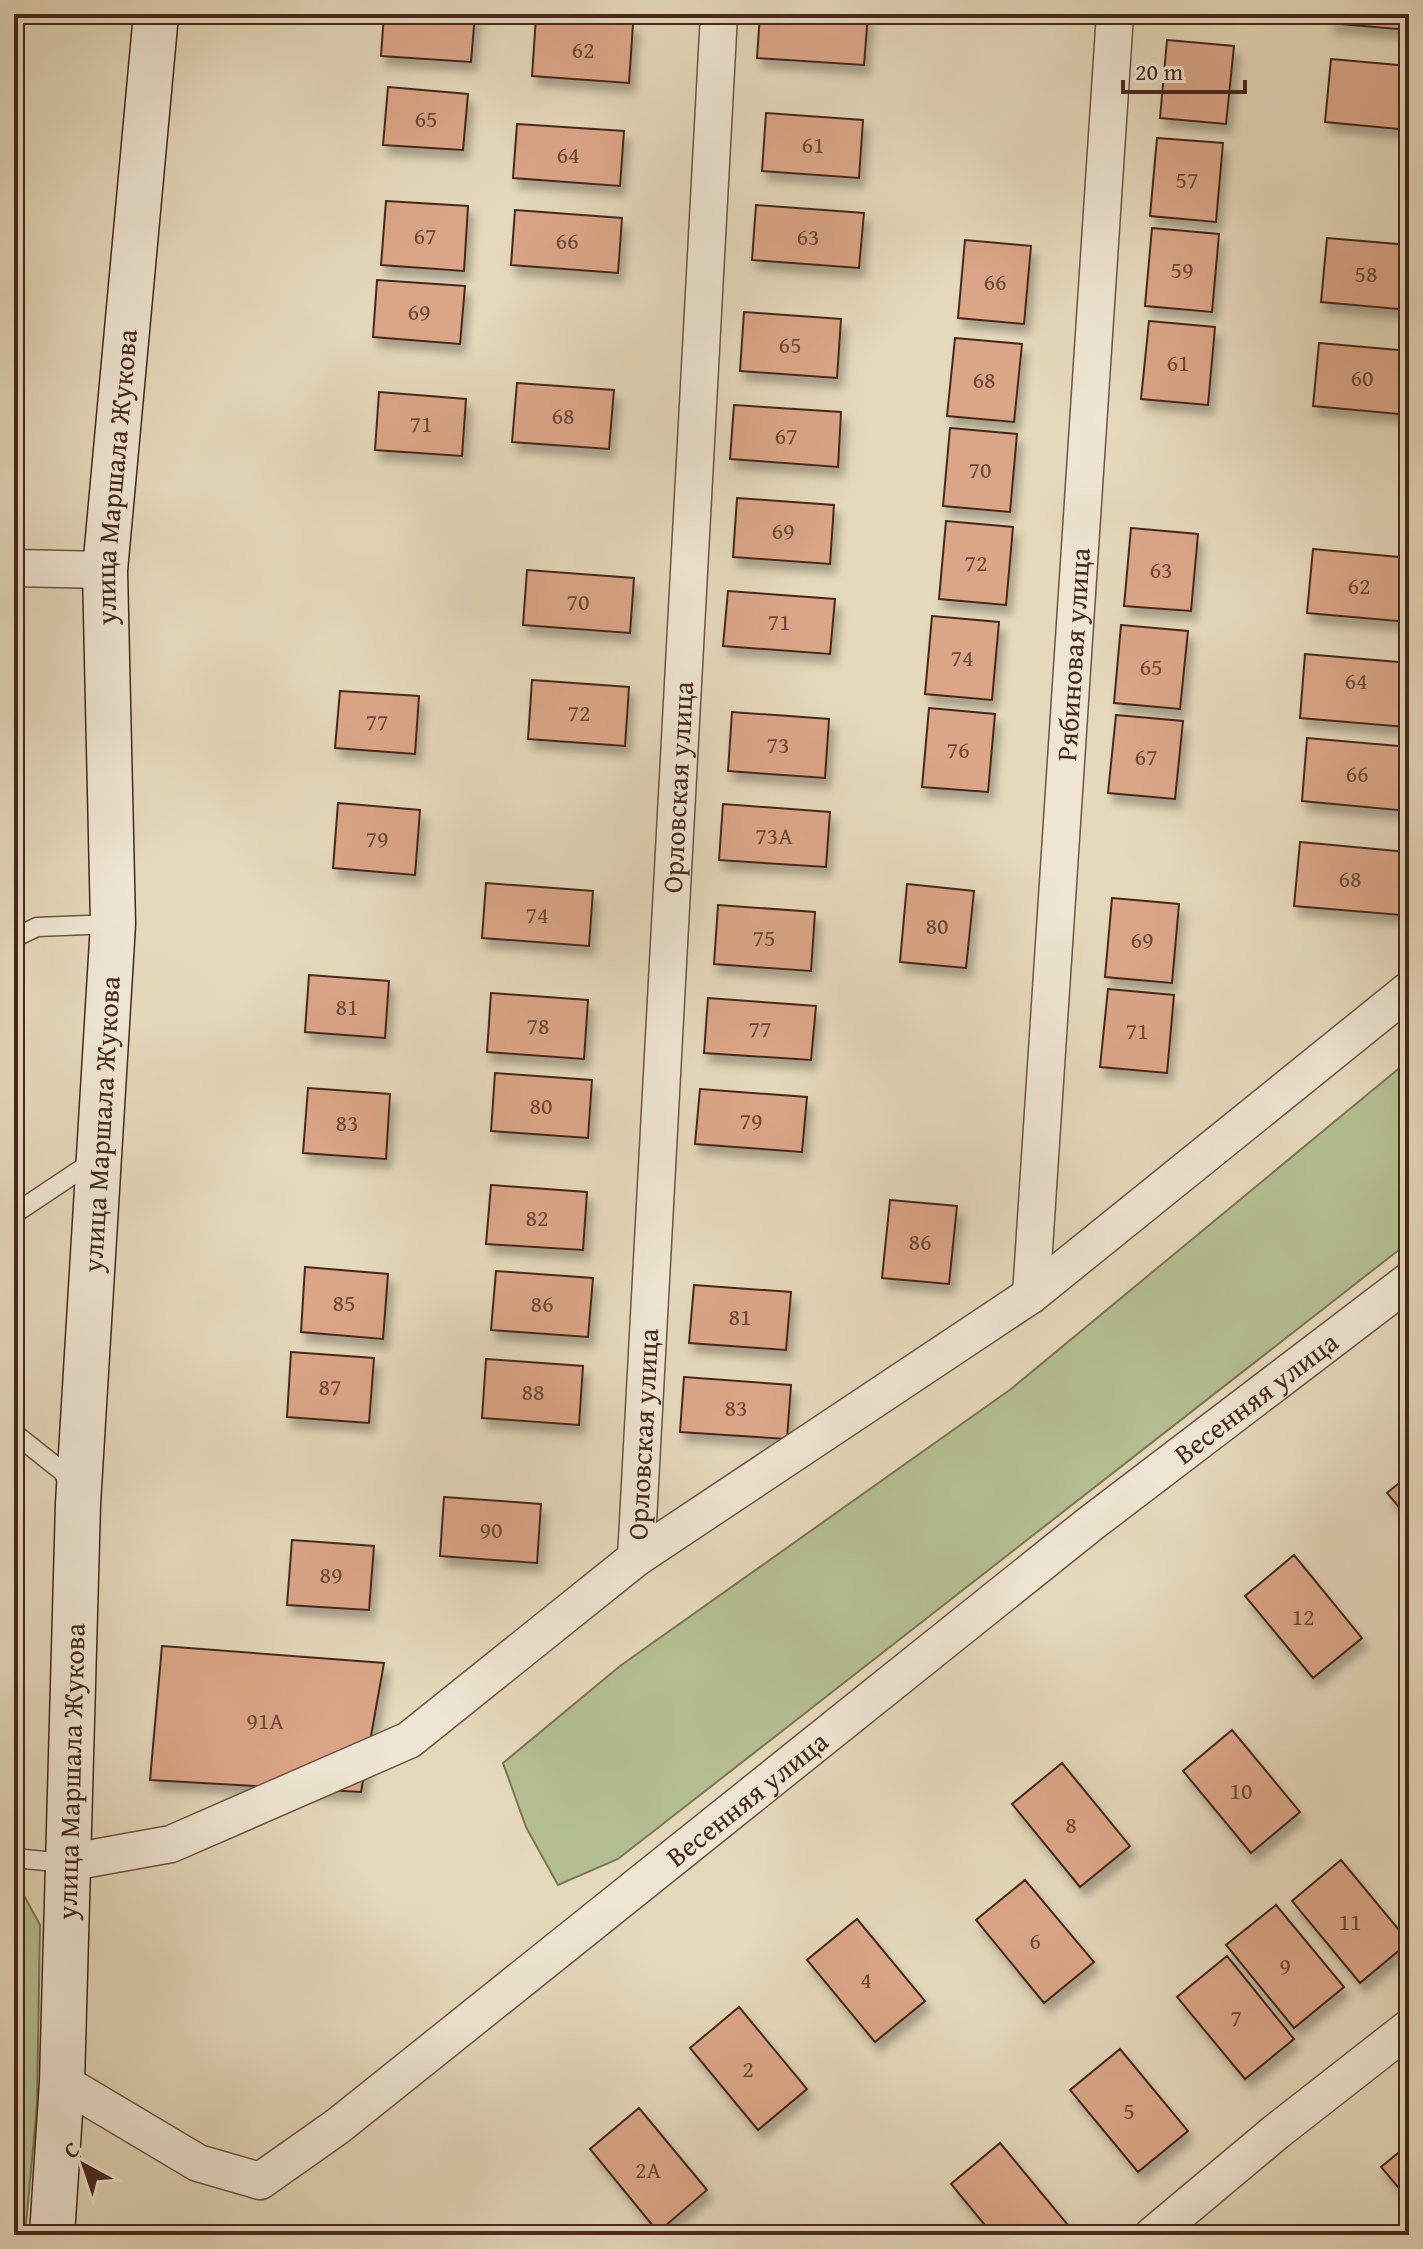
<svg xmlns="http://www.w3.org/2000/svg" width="1423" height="2249" font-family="'Gentium Book Plus',serif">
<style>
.green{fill:#b4bf91;stroke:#7e7457;stroke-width:2}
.building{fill:#dba688;stroke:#47281d;stroke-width:2;filter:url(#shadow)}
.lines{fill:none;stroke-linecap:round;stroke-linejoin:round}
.lane-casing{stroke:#6e5444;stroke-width:21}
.street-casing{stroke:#6e5444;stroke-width:39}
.secondary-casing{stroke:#47281d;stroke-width:47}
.lane{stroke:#eee6d3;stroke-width:18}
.street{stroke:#eee6d3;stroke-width:36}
.secondary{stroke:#eee6d3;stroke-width:44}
.labels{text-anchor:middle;stroke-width:6;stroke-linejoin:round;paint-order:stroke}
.number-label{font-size:24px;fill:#6c4838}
.street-label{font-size:28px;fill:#47281d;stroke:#eee6d3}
</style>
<defs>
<filter id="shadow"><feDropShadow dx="5" dy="9" stdDeviation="4" flood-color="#0004"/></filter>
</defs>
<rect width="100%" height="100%" fill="#e5d9bb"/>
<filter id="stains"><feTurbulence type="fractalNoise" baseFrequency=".0025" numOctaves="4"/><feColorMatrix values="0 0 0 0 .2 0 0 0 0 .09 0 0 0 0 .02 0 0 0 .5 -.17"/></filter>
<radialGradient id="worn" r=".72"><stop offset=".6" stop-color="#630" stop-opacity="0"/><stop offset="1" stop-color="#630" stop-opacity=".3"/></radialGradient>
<path class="green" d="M 1409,1060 L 1409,1242 L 618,1859 L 558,1885 L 526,1827 L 503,1763 L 620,1666 L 1011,1389 Z
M 14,1877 L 40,1925 L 37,2105 L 25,2235 L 14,2235 Z"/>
<path class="building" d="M 384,14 L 475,14 L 471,62 L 381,56 Z
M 760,14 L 868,14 L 864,65 L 757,58 Z
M 1330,14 L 1409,14 L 1409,30 L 1329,23 Z
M 536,17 L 633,24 L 629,83 L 532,76 Z
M 1167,40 L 1234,46 L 1226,124 L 1160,118 Z
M 1331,59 L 1409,66 L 1409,130 L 1325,122 Z
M 388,87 L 468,94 L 463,150 L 383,145 Z
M 766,113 L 863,120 L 859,178 L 762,171 Z
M 517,124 L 624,131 L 620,186 L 513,178 Z
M 1157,138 L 1223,143 L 1216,222 L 1150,216 Z
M 386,201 L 468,206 L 464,271 L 381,265 Z
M 756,205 L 864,213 L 859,268 L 752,260 Z
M 515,210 L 622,218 L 618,273 L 511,265 Z
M 1152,228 L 1219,234 L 1212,312 L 1145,306 Z
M 1327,238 L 1409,245 L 1409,310 L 1321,302 Z
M 965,240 L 1031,246 L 1024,324 L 958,318 Z
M 377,280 L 465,286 L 460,344 L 373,337 Z
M 744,312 L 841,319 L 837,378 L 740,371 Z
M 1149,321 L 1215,327 L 1208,405 L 1141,399 Z
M 955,338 L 1022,344 L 1014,422 L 947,416 Z
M 1319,343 L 1409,351 L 1409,415 L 1313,406 Z
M 517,383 L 614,390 L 609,449 L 512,442 Z
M 379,392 L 466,399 L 462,456 L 375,450 Z
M 734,405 L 841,412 L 838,467 L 730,459 Z
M 950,428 L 1017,434 L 1010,512 L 943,506 Z
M 737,498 L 834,505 L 830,564 L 733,557 Z
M 946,521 L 1013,527 L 1006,605 L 939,599 Z
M 1131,528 L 1198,534 L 1191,611 L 1124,606 Z
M 1313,549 L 1409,558 L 1409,622 L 1307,613 Z
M 527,570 L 634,578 L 630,633 L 523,625 Z
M 728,591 L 835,599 L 830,654 L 723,646 Z
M 932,616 L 999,622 L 992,700 L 925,694 Z
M 1121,625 L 1188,631 L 1180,709 L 1114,703 Z
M 1305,654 L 1409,663 L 1406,727 L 1300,718 Z
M 532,680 L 629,687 L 625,746 L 528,739 Z
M 340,691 L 419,696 L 415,754 L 335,748 Z
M 929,708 L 995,714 L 988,792 L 922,787 Z
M 732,712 L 829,719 L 825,778 L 728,771 Z
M 1116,715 L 1183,721 L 1175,799 L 1108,793 Z
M 1307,738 L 1409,747 L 1408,811 L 1302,801 Z
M 338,803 L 420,810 L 415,875 L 333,868 Z
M 723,804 L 830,812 L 826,867 L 719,860 Z
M 1300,842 L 1407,852 L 1401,915 L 1294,906 Z
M 486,883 L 593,891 L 589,946 L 482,938 Z
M 907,884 L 974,891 L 966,968 L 900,962 Z
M 1112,898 L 1179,904 L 1172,983 L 1105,977 Z
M 718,905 L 815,912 L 811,971 L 714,964 Z
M 309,975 L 389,981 L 385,1038 L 305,1032 Z
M 1108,989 L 1174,995 L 1167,1073 L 1100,1067 Z
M 491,993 L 588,1000 L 584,1059 L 487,1052 Z
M 708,998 L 816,1006 L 811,1060 L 704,1053 Z
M 495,1073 L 592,1080 L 588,1138 L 491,1131 Z
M 308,1088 L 390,1094 L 386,1159 L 303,1153 Z
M 700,1089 L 807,1097 L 802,1152 L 695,1144 Z
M 491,1185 L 587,1192 L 583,1250 L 486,1244 Z
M 890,1200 L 957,1206 L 949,1284 L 882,1278 Z
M 305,1267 L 388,1274 L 383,1339 L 301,1332 Z
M 496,1271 L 593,1278 L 588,1337 L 491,1330 Z
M 694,1285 L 791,1292 L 786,1350 L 689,1343 Z
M 291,1352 L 374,1358 L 369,1423 L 287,1417 Z
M 486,1359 L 583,1366 L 579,1425 L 482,1418 Z
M 684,1377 L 791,1385 L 787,1439 L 680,1432 Z
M 1409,1475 L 1409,1519 L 1387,1493 Z
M 444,1497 L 541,1504 L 537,1563 L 440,1556 Z
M 292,1540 L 374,1546 L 369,1610 L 287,1605 Z
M 1294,1555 L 1362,1638 L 1313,1678 L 1245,1596 Z
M 162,1646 L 384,1663 L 361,1792 L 150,1780 Z
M 1232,1730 L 1300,1812 L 1251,1853 L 1183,1771 Z
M 1062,1763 L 1130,1846 L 1080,1887 L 1012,1804 Z
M 1341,1860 L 1409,1942 L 1360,1983 L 1292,1901 Z
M 1025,1880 L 1094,1962 L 1044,2003 L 976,1920 Z
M 1276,1905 L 1344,1987 L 1294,2028 L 1226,1945 Z
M 857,1919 L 925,2001 L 875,2042 L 807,1960 Z
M 1227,1956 L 1294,2039 L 1245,2079 L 1177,1997 Z
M 739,2007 L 807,2089 L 758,2130 L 690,2048 Z
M 1120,2049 L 1188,2131 L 1138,2172 L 1070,2090 Z
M 639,2108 L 707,2190 L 658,2232 L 590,2149 Z
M 1000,2143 L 1068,2225 L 1056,2235 L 993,2235 L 951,2184 Z
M 1409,2144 L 1409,2200 L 1381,2167 Z"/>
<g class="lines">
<defs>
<path id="lane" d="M 14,938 L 37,927 L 112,924
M 14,1214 L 95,1160
M 14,1433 L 63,1472 L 70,1487
M 14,1858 L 66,1863"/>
<g id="street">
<path d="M 14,568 L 105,570"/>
<path id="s1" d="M 1031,1295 L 1115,14"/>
<path id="s2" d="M 636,1558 L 719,14"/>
<path d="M 66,1863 L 171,1844 L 409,1740 L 636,1558 L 1031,1295 L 1409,990"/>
<path id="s3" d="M 62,2082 L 198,2163 L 260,2181 L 338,2126 L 1090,1524 L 1409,1281"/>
<path d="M 1153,2235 L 1276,2132 L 1409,2028"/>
</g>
<g id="secondary">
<path id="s4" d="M 52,2235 L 62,2082 L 78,1504 L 113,924 L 105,570 L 156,14"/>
</g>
</defs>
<use href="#lane" class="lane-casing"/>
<use href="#street" class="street-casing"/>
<use href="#secondary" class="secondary-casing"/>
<use href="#lane" class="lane"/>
<use href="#street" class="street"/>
<use href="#secondary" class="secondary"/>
</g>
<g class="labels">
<g class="number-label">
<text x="583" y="58">62</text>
<text x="426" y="127">65</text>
<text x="813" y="153">61</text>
<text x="568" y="163">64</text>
<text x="1187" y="188">57</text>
<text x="425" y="244">67</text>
<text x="808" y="245">63</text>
<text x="567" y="249">66</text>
<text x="1182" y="278">59</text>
<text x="1366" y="282">58</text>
<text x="995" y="290">66</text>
<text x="419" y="320">69</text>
<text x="790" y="353">65</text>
<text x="1178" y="371">61</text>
<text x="1362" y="386">60</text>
<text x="984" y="388">68</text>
<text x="563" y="424">68</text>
<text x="421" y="432">71</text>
<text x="786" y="444">67</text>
<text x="980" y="478">70</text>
<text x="783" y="539">69</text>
<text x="976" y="571">72</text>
<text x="1161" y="578">63</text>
<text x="1359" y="594">62</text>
<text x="578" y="610">70</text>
<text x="779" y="630">71</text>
<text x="962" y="666">74</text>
<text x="1151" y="675">65</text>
<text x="1356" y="689">64</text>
<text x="579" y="721">72</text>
<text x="377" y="730">77</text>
<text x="778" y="753">73</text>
<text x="958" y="758">76</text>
<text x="1146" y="765">67</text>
<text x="1357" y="782">66</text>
<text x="774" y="844">73А</text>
<text x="377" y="847">79</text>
<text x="1350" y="887">68</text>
<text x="537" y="923">74</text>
<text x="937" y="934">80</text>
<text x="764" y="946">75</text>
<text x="1142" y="948">69</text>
<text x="347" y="1015">81</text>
<text x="538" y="1034">78</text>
<text x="760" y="1037">77</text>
<text x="1137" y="1039">71</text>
<text x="541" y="1114">80</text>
<text x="751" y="1129">79</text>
<text x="347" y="1131">83</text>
<text x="537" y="1226">82</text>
<text x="920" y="1250">86</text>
<text x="344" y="1311">85</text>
<text x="542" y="1312">86</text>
<text x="740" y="1325">81</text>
<text x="330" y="1395">87</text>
<text x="533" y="1400">88</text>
<text x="736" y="1416">83</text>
<text x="491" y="1538">90</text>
<text x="331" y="1583">89</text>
<text x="1303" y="1625">12</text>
<text x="265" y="1729">91А</text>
<text x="1241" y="1799">10</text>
<text x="1071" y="1833">8</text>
<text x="1350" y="1930">11</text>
<text x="1035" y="1949">6</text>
<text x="1285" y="1974">9</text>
<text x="866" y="1988">4</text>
<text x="1236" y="2026">7</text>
<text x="748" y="2077">2</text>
<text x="1129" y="2119">5</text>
<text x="648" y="2178">2А</text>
</g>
<g class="street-label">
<text dy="10" stroke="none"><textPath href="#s4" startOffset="1760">улица Маршала Жукова</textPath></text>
<text dy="10" stroke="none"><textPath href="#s1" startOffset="642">Рябиновая улица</textPath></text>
<text dy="10" stroke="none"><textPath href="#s2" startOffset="772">Орловская улица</textPath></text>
<text dy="10" stroke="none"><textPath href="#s4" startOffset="1112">улица Маршала Жукова</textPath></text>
<text dy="10" stroke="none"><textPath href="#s3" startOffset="1490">Весенняя улица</textPath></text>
<text dy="10" stroke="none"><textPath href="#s2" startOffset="124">Орловская улица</textPath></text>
<text dy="10" stroke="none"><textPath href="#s4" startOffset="464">улица Маршала Жукова</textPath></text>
<text dy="10" stroke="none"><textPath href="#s3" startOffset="842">Весенняя улица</textPath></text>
</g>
</g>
<rect width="1423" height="2249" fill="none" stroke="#e5d9bb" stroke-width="48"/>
<rect x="16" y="16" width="1391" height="2217" fill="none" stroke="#47281d" stroke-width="4"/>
<rect x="24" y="24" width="1375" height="2201" fill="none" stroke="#47281d" stroke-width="2"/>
<g transform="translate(84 2165) rotate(320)" stroke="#eee6d3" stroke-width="6" paint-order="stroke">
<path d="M0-6L14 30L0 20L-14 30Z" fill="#47281d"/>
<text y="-12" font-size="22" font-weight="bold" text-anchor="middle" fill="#47281d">С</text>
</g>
<path d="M1123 80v12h122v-12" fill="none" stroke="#47281d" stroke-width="4"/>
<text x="1135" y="80" font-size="24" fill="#47281d" stroke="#eee6d3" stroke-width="6" paint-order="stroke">20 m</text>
<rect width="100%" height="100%" filter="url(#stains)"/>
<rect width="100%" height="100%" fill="url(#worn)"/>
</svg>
